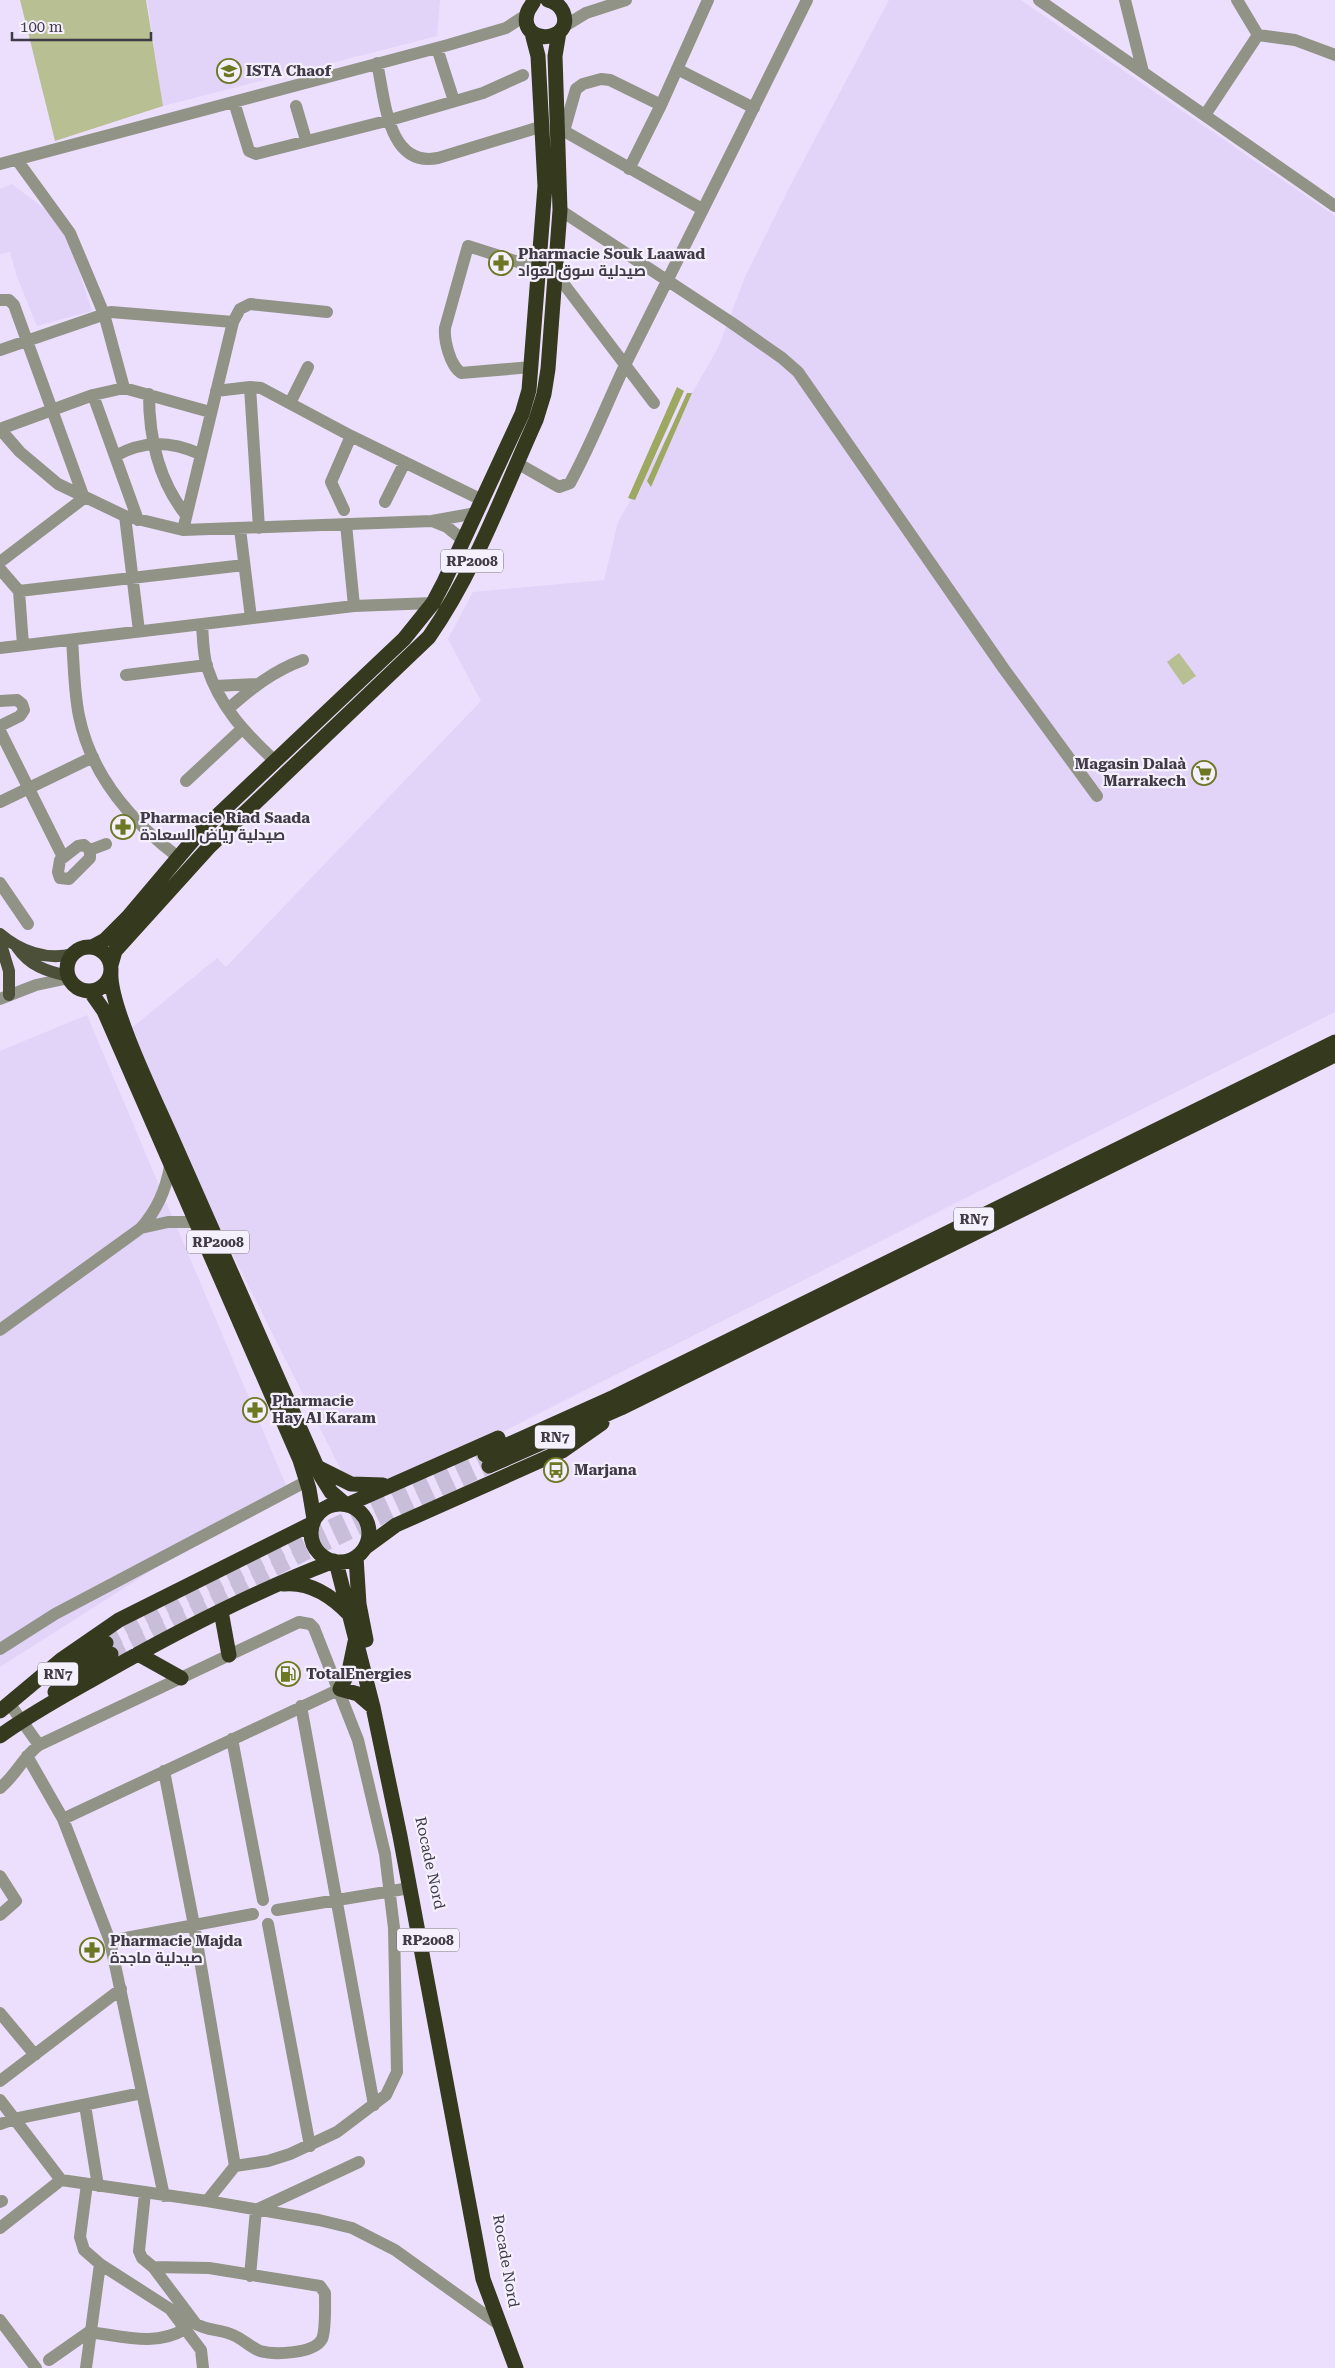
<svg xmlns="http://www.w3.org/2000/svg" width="1335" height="2368" font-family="'Roboto Serif',Cairo,serif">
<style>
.built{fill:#e2d3f8}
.green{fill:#b7bf93}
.forest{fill:#9da861}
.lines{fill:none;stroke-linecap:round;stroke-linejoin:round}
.highway-tunnel{stroke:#c9bed9;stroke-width:15;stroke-dasharray:15 8;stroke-linecap:butt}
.minor{stroke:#909386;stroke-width:12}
.major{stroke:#4c5039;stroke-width:12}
.highway{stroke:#35391e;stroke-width:15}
.labels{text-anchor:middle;stroke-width:4.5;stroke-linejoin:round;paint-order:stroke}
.shield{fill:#f5f0fd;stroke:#76717d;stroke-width:1}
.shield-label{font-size:14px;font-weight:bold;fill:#3f3a46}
.poi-label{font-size:15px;font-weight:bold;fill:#3f3a46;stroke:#f5f0fd;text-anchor:start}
.street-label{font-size:15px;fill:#3f3a46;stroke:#f5f0fd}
</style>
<rect width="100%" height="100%" fill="#ecdffe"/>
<path class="built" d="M 147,0 L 440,0 L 437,36 L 163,106 Z
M 889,0 L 1021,0 L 1335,216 L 1335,1012 L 391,1488 L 348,1484 L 156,1102 L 128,1031 L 217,958 L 226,967 L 481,701 L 448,639 L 473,592 L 604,580 L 618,522 L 718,348 L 745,277 L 790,186 Z
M 12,184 L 63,223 L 92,311 L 37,326 L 17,277 L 10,252 L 0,254 L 0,189 Z
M 87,1015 L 286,1485 L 0,1667 L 0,1051 Z"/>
<path class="green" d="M 20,0 L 146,0 L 163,106 L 55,141 Z
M 1179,653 L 1196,676 L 1183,685 L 1167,662 Z"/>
<path class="forest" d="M 677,387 L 684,391 L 635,500 L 628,498 Z
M 687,393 L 692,393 L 651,487 L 647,481 Z"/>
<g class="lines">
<path class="highway-tunnel" d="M 106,1643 L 298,1542 L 485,1455
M 111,1654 L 303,1554 L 489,1466"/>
<path class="minor" d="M 1039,0 L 1335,206
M 1125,0 L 1143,72
M 1237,0 L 1258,35
M 563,27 L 586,13 L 626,0
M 437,48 L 454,101
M 377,63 C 385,98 387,168 438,158 L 543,126
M 677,69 L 754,108
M 234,102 L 249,151 L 256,154 L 390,120 L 483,93 L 523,75
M 296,106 L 306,140
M 1205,115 L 1258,35 L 1295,40 L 1335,55
M 558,130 L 564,131 L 702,209
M 564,131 L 576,89 L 583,84 L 601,79 L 610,80 L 661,105
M 17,160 L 70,233 L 104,314 L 124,388
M 0,164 L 448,45 L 506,28 L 526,15
M 629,169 L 661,105 L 708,0
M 560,210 L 732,323 L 782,358 L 798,372 L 1004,669 L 1097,796
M 557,275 L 654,403
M 0,300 L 9,300 L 14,305 L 84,498 L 0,562
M 0,350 L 111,312 L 233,322
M 532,367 L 461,373 C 450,365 444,341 445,328 L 468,246 L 540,269
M 250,387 L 259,528
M 216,391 L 250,387 L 261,388 L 351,436 L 482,500
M 149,394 C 149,438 158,480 186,515
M 93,395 L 138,520
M 290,403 L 308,367
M 0,429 L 20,452 L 58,484 L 125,516 L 183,530 L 432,521 L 476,513
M 0,429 L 93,395 L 124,388 L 210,412
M 115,456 C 144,440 170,441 200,454
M 517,463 L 559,487 L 570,483 C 591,445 607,403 626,363 C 687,243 747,121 807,0
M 385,502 L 405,462
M 344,510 L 331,482 L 351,436
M 125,516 L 139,631
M 432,521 L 447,527 L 463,540
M 346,524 L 354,606
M 240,529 L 251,618
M 183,530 L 233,322 L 240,309 L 250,304 L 327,312
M 0,569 L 19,591 L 23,645
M 19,591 L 244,565
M 202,624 C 203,638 203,654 207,667 C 220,707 245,733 275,761
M 72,640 C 74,665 74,692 79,716 C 91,775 132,822 178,857
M 0,648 L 354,606 L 433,603
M 126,675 L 207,665
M 215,686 L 257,684
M 0,701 L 17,700 L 22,704 L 24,710 L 20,716 L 0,726
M 228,709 C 252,688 273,671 303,660
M 0,731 L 63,857
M 186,781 L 242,729
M 0,802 L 93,757
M 84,845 L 90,850 L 90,858 L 69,879 L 60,878 L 58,872 L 60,860 L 78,846 Z
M 90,850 L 106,844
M 0,883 L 28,924
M 0,999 L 36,985 L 69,978
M 141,1228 L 168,1222 L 196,1222
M 0,1330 L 141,1228 C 157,1210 166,1190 170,1166
M 0,1649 L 55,1614 L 307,1481
M 9,1703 L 39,1745
M 301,1706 L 374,2105
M 232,1739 L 263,1900
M 27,1756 L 63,1819 L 110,1941 L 164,2196
M 164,1771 L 194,1925 L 235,2166 L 207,2201
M 0,1788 C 16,1775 23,1757 39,1745 L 299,1622 L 310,1624 L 314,1628 L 358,1740 L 385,1854 L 394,1928 L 397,2072 L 386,2095 L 337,2132 L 290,2154 L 268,2161 L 235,2166
M 63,1819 L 340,1689
M 0,1876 L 16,1901 L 0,1915
M 277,1910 L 410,1888
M 268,1924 L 310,2146
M 110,1941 L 253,1914
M 0,2013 L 35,2055
M 0,2081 L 121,1989
M 0,2100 L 61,2180 L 207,2201 L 319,2220 L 352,2228 L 395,2250 L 498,2324
M 85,2105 L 98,2186
M 0,2124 L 14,2119 L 142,2093
M 87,2184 L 80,2237 L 84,2250 L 100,2264 L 170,2309 L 201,2350 L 203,2368
M 145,2193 L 139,2251 L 142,2258 L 153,2267 L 196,2324 C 208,2331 221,2329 233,2335 C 243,2339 250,2347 260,2351 C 274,2355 314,2354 322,2339 C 326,2330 325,2303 325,2293 L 320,2286 L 209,2268 L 153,2267
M 0,2202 L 2,2201
M 0,2228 L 61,2180
M 250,2276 L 256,2210 L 359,2162
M 0,2320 L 36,2368
M 49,2360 L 89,2332 C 123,2336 155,2347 185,2329
M 86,2368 L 100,2264"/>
<path class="major" d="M 0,934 C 20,951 46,961 73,954
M 0,941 L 9,971 L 9,995
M 17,947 C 30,966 46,971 68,976"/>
<path class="highway" d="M 534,0 C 533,5 528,8 527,14 C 519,46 575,43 563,12 C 560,5 555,2 548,0
M67 969a22 22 0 1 1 44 0a22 22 0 1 1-44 0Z
M 92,947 L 105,940 L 128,917 L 199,833 L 404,639 L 433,603 L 444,582 L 522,414 L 529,390 L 545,186 L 538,56 L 532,33
M 111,965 L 115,951 L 210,846 L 429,637 C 475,571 503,493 536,420 L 544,394 L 548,369 L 560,210 L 555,56 L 559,32
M 111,971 C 108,1004 155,1100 170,1134 C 220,1248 270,1362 321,1476 L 331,1492 L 345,1504
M 90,991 L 104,1011 L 300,1460 L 309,1489 L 314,1519
M 485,1455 L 614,1397 L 1335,1042
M 489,1466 L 621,1408 L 1335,1055
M 317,1467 L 351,1484 L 383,1485
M311 1533a29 29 0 1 1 58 0a29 29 0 1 1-58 0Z
M 349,1504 L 498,1438
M 366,1547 L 396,1525 L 562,1451 L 602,1423
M 356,1557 L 359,1604 L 366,1640
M 336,1562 L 373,1707 L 400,1836 L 483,2279 L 516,2368
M 283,1584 C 310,1581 332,1596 350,1615
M 221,1611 L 229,1655
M 355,1642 L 349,1671 L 340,1689 L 358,1694 L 373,1707
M 138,1654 L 181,1678
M 70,1665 L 106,1643
M 55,1692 L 111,1654
M 0,1711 L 61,1660 L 119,1620 L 313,1523
M 0,1736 C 33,1712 69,1693 104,1673 C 178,1631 255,1591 334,1561"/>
</g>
<defs>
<symbol id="school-ring" viewBox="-11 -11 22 22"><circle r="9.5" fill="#f5f0fd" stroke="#6d7823" stroke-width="1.5"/><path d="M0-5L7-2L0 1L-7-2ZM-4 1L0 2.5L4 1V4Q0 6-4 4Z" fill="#6d7823"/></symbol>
<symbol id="pharmacy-ring" viewBox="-11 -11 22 22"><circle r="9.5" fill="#f5f0fd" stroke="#6d7823" stroke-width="1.5"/><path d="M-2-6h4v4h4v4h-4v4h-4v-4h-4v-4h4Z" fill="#6d7823"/></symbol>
<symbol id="supermarket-ring" viewBox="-11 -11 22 22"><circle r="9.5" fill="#f5f0fd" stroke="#6d7823" stroke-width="1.5"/><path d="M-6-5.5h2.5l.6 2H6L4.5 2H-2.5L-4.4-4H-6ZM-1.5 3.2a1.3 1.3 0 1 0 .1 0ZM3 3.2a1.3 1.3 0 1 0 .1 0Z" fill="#6d7823"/></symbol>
<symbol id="bus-ring" viewBox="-11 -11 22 22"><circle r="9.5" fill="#f5f0fd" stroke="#6d7823" stroke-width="1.5"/><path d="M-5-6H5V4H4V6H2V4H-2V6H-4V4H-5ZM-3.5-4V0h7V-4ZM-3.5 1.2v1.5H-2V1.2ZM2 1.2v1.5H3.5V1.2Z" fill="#6d7823"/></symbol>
<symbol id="fuel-ring" viewBox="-11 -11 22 22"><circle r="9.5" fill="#f5f0fd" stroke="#6d7823" stroke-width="1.5"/><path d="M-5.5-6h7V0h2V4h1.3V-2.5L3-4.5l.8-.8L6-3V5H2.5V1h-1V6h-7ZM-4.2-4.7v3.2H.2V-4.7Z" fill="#6d7823"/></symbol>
</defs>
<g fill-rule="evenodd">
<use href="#school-ring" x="215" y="57" width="28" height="28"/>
<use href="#pharmacy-ring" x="487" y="249" width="28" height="28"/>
<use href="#supermarket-ring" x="1190" y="759" width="28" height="28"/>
<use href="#pharmacy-ring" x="109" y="813" width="28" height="28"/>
<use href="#pharmacy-ring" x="241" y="1396" width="28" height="28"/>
<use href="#bus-ring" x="542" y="1456" width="28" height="28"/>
<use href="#fuel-ring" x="274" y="1660" width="28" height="28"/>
<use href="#pharmacy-ring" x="78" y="1936" width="28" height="28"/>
</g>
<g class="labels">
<g class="shield">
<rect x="441" y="549.5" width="62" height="23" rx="4"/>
<rect x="954" y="1207.5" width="40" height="23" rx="4"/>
<rect x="187" y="1230.5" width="62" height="23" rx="4"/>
<rect x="535" y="1425.5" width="40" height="23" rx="4"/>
<rect x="38" y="1662.5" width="40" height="23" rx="4"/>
<rect x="397" y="1928.5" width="62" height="23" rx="4"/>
</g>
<g class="shield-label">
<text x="472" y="566">RP2008</text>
<text x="974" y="1224">RN7</text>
<text x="218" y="1247">RP2008</text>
<text x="555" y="1442">RN7</text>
<text x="58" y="1679">RN7</text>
<text x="428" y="1945">RP2008</text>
</g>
<g class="poi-label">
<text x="246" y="76">ISTA Chaof</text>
<text x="518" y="259">Pharmacie Souk Laawad<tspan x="518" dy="17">صيدلية سوق لعواد</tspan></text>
<text x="1186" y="769" text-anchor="end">Magasin Dalaà<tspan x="1186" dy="17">Marrakech</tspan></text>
<text x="140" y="823">Pharmacie Riad Saada<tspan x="140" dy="17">صيدلية رياض السعادة</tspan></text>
<text x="272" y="1406">Pharmacie<tspan x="272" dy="17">Hay Al Karam</tspan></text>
<text x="574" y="1475">Marjana</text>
<text x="306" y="1679">TotalEnergies</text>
<text x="110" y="1946">Pharmacie Majda<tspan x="110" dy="17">صيدلية ماجدة</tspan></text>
</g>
<g class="street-label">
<text transform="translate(430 1863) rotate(78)" y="5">Rocade Nord</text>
<text transform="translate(506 2261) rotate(80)" y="5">Rocade Nord</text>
</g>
</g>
<path d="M12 32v8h139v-8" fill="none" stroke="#3f3a46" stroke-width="2.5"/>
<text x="20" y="32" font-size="15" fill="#3f3a46" stroke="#f5f0fd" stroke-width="4" paint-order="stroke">100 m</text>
</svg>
